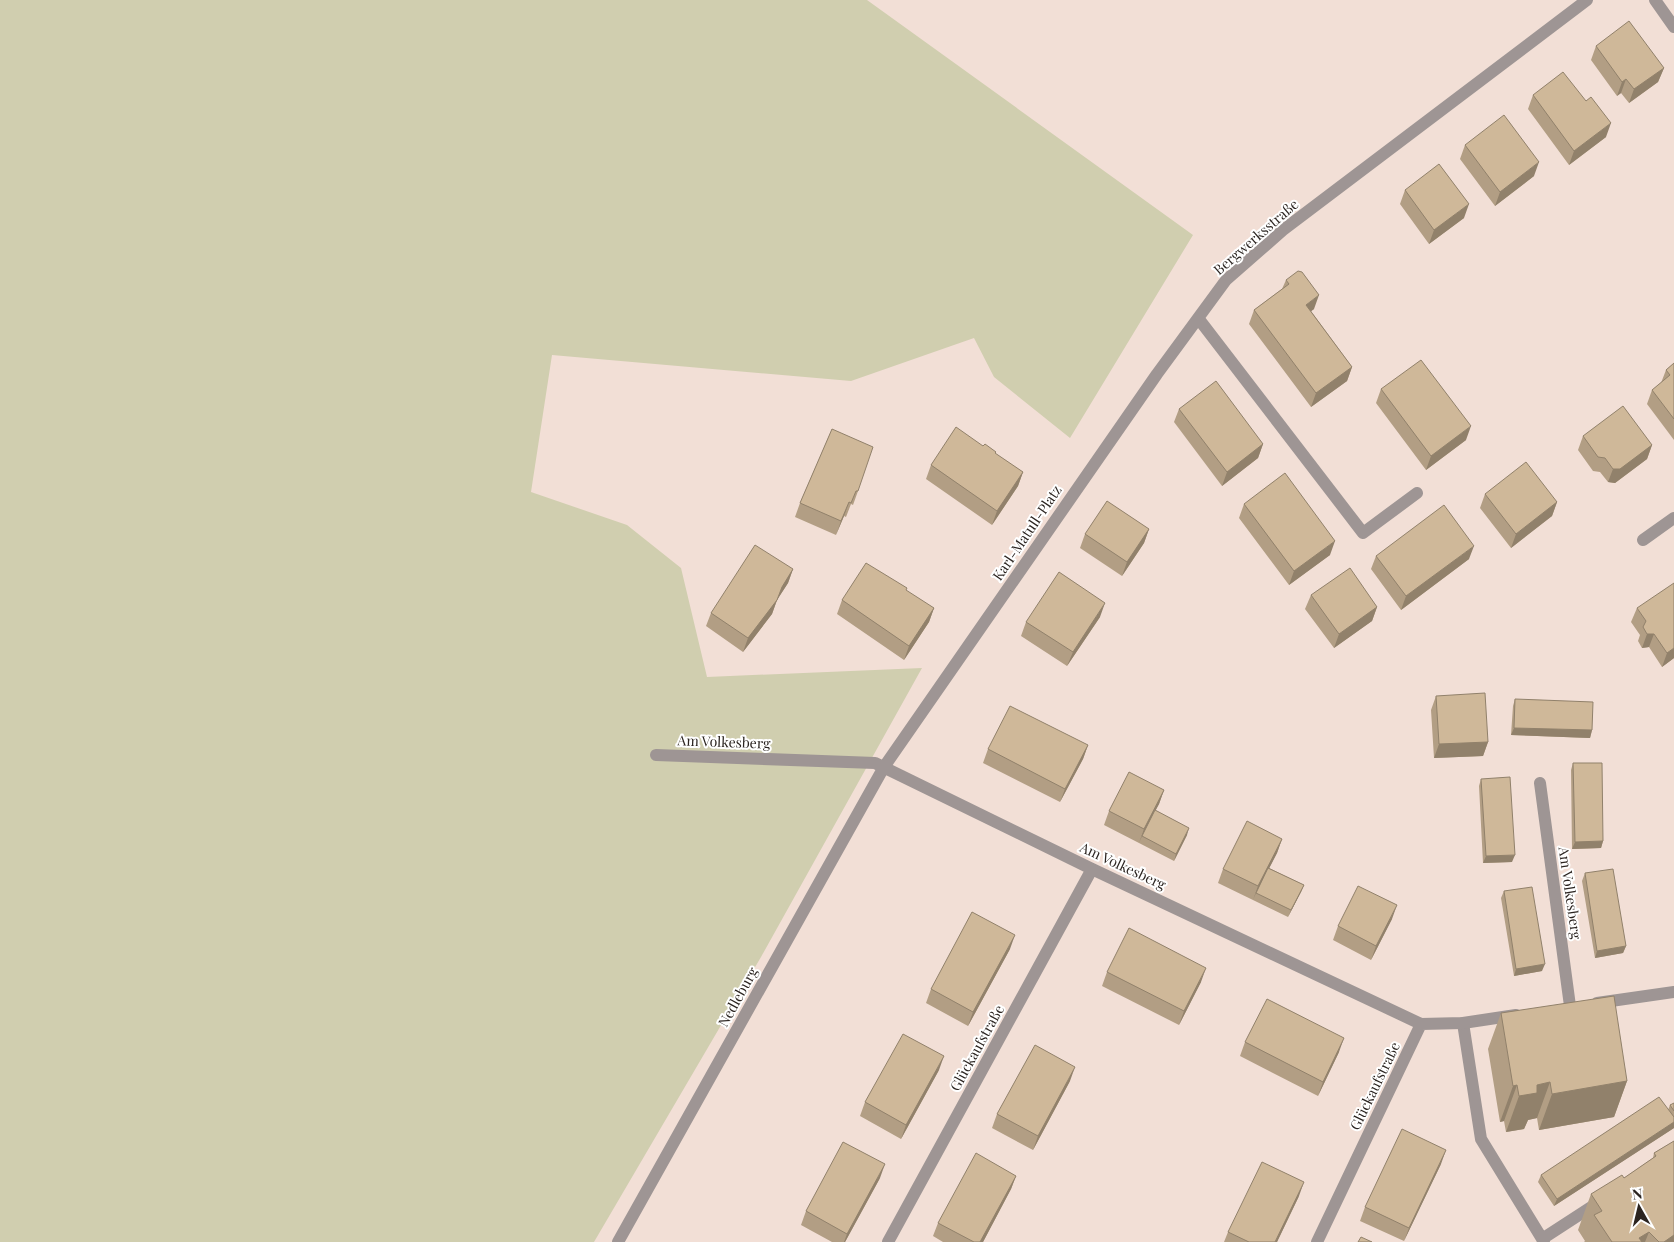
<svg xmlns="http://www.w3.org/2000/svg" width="1674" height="1242" font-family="'Playfair Display',serif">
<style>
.green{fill:#d0ceaf}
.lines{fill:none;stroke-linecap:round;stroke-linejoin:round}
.lane{stroke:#9e9594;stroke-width:12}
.street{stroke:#9e9594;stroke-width:12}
.wall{fill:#b29e84}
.shaded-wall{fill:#91816b}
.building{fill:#cfb899;stroke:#91816b}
.labels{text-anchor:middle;stroke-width:4;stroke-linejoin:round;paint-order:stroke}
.street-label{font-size:14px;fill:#2b2420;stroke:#fff}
</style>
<rect width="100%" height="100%" fill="#f2dfd6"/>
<path class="green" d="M 0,0 L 867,0 L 1193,235 L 1070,438 L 994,377 L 974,338 L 851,381 L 552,355 L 531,492 L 627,525 L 681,568 L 707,677 L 922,668 L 761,957 L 594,1242 L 0,1242 Z"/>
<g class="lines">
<path class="lane" d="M 1643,540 L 1674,518
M 1463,1023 L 1481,1139 L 1544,1242
M 1542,1239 L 1599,1202"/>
<path class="street" d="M 1655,0 L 1674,27
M 1198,318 L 1363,533 L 1417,493
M 656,755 L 875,763 L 1092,869 L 1421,1024 L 1463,1023 L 1516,1015
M 1540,783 L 1570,1006
M 1597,1003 L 1674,992
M 618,1242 L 884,767 L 1157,374 L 1226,280 L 1283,230 L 1587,0
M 888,1242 L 1092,869
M 1317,1242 L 1421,1024"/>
</g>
<path class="wall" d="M 1596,46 L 1664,68 L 1658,82 L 1629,103 L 1621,93 L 1617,96 L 1591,60 Z
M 1533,95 L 1606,137 L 1569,165 L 1528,109 Z
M 1465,145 L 1534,176 L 1495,206 L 1460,159 Z
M 1405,190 L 1464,218 L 1429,244 L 1400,204 Z
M 1286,280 L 1314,309 L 1311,311 L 1352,367 L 1347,381 L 1311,407 L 1249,324 L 1254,310 L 1282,289 Z
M 1674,363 L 1674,440 L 1647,404 L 1652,390 L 1661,383 L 1666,370 Z
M 1381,389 L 1466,440 L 1426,470 L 1376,403 Z
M 1179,409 L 1263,444 L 1258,458 L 1222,486 L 1174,422 Z
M 832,429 L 858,491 L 853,505 L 851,504 L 846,517 L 844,516 L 836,535 L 795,517 L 800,503 Z
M 1583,436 L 1652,445 L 1647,459 L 1615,483 L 1608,482 L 1600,472 L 1593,471 L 1578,450 Z
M 995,454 L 1023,472 L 1018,486 L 992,525 L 926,479 L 931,465 Z
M 1485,494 L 1557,502 L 1552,516 L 1511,548 L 1480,508 Z
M 1244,504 L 1330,555 L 1289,585 L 1239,518 Z
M 1149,529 L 1144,543 L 1122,576 L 1080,548 L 1085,534 Z
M 1376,556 L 1469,559 L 1401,610 L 1371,569 Z
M 793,569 L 788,583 L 777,600 L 772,614 L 743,652 L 706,626 L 711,613 Z
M 1311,595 L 1377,607 L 1372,621 L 1334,648 L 1305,609 Z
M 842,600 L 934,608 L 929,622 L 904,660 L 837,614 Z
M 1637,608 L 1674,658 L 1662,667 L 1649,647 L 1642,648 L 1638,641 L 1640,635 L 1631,622 Z
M 1100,617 L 1067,666 L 1021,636 L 1026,622 Z
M 1436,696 L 1488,742 L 1483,756 L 1434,758 L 1431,710 Z
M 1515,699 L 1592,730 L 1590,738 L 1511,735 L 1513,706 Z
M 1088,745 L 1083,759 L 1060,802 L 983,763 L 988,749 Z
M 1573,763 L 1603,841 L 1601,848 L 1572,849 L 1571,770 Z
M 1481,779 L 1512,862 L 1483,863 L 1479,786 Z
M 1164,790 L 1159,804 L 1155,811 L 1187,835 L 1174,861 L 1104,825 L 1109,811 Z
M 1282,839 L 1277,853 L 1269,868 L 1304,885 L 1301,892 L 1288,917 L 1218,883 L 1223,869 Z
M 1585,873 L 1626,946 L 1623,953 L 1595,958 L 1582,881 Z
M 1504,891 L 1542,971 L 1514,976 L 1501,898 Z
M 1392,919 L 1371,960 L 1333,940 L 1338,926 Z
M 1010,949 L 968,1026 L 926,1003 L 931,989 Z
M 1107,972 L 1201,982 L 1179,1025 L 1102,986 Z
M 1501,1013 L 1627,1081 L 1614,1117 L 1539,1130 L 1537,1118 L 1528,1120 L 1524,1129 L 1506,1132 L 1504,1121 L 1500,1122 L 1488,1049 Z
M 1245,1042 L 1339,1052 L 1318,1096 L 1240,1056 Z
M 939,1070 L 901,1139 L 860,1116 L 865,1102 Z
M 1070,1081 L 1033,1150 L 992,1128 L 997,1114 Z
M 1674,1103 L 1674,1128 L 1554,1206 L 1538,1182 L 1541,1175 L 1668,1110 L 1670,1105 Z
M 1674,1141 L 1674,1242 L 1584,1242 L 1585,1241 L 1578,1230 L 1591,1194 L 1624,1178 L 1653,1158 L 1654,1153 Z
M 1441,1164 L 1404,1241 L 1360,1221 L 1365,1207 Z
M 1016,1176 L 1011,1189 L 983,1242 L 943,1242 L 933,1236 L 938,1223 Z
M 880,1178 L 845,1242 L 832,1242 L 801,1225 L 806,1211 Z
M 1299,1196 L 1277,1242 L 1224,1242 L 1228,1232 Z"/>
<path class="shaded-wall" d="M 1664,68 L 1658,82 L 1629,103 L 1634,89 Z
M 1626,79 L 1621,93 L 1617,96 L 1622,82 Z
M 1611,123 L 1606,137 L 1569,165 L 1574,151 Z
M 1539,162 L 1534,176 L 1495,206 L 1500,192 Z
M 1469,204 L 1464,218 L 1429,244 L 1434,230 Z
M 1319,295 L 1314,309 L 1301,319 L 1306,305 Z
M 1352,367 L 1347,381 L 1311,407 L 1316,393 Z
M 1471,426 L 1466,440 L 1426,470 L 1431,456 Z
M 1263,444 L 1258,458 L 1222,486 L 1227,472 Z
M 1652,445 L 1647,459 L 1615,483 L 1608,482 L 1613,469 Z
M 1023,472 L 1018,486 L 992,525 L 997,511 Z
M 849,502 L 844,516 L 836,535 L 841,521 Z
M 1557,502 L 1552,516 L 1511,548 L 1516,534 Z
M 1149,529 L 1144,543 L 1122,576 L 1127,562 Z
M 1335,541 L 1330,555 L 1289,585 L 1294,571 Z
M 1474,546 L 1469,559 L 1401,610 L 1406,596 Z
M 793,569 L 788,583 L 777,600 L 772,614 L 743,652 L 748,638 Z
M 1105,603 L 1100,617 L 1067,666 L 1073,652 Z
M 1377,607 L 1372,621 L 1334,648 L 1339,634 Z
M 934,608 L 929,622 L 904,660 L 909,646 Z
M 1647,634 L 1654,634 L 1649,647 L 1642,648 Z
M 1674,648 L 1674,658 L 1662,667 L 1667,653 Z
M 1514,728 L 1592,730 L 1590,738 L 1511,735 Z
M 1488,742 L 1483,756 L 1434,758 L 1439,744 Z
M 1088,745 L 1083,759 L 1060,802 L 1065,789 Z
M 1164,790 L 1159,804 L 1142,836 L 1139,843 L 1144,829 Z
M 1189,828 L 1187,835 L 1174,861 L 1176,854 Z
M 1282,839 L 1277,853 L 1256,894 L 1256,893 L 1253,900 L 1258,886 Z
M 1603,841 L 1601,848 L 1572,849 L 1575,842 Z
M 1515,855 L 1512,862 L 1483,863 L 1486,856 Z
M 1304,885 L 1301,892 L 1288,917 L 1291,910 Z
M 1397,905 L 1392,919 L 1371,960 L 1376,946 Z
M 1015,935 L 1010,949 L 968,1026 L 973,1012 Z
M 1626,946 L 1623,953 L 1595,958 L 1597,951 Z
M 1545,964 L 1542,971 L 1514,976 L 1516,969 Z
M 1206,968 L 1201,982 L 1179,1025 L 1184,1011 Z
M 1344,1038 L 1339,1052 L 1318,1096 L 1323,1082 Z
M 944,1056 L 939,1070 L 901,1139 L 906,1125 Z
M 1075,1067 L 1070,1081 L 1033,1150 L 1038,1136 Z
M 1627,1081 L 1614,1117 L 1539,1130 L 1552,1094 Z
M 1550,1082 L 1537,1118 L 1528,1120 L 1524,1129 L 1506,1132 L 1519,1096 L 1537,1085 Z
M 1517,1085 L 1504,1121 L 1500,1122 L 1513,1086 Z
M 1674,1122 L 1674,1128 L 1554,1206 L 1557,1199 Z
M 1446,1150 L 1441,1164 L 1404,1241 L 1409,1228 Z
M 885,1164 L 880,1178 L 845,1242 L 844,1242 L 847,1234 Z
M 1016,1176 L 1011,1189 L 983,1242 L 980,1242 Z
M 1304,1182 L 1299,1196 L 1277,1242 L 1275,1242 Z
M 1674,1223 L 1674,1242 L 1664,1242 Z
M 1649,1232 L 1645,1242 L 1638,1242 L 1639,1238 Z"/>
<path class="building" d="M 1629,21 L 1664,68 L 1634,89 L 1626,79 L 1622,82 L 1596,46 Z
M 1563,72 L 1586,101 L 1591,97 L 1611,123 L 1574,151 L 1533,95 Z
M 1504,115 L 1539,162 L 1500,192 L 1465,145 Z
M 1439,164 L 1469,204 L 1434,230 L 1405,190 Z
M 1298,271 L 1302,272 L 1319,295 L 1306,305 L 1352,367 L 1316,393 L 1254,310 L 1289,284 L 1286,280 Z
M 1421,360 L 1471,426 L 1431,456 L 1381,389 Z
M 1674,363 L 1674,419 L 1652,390 L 1670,375 L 1666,370 Z
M 1216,381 L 1263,444 L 1227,472 L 1179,409 Z
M 1623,406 L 1652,445 L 1620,469 L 1613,469 L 1605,458 L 1598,457 L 1583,436 Z
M 956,427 L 983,446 L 985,444 L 996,452 L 995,453 L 1023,472 L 997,511 L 931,465 Z
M 832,429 L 873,447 L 858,491 L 856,491 L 851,503 L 849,502 L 841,521 L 800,503 Z
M 1526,462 L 1557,502 L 1516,534 L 1485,494 Z
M 1285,473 L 1335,541 L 1294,571 L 1244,504 Z
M 1107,501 L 1149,529 L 1127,562 L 1085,534 Z
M 1444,505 L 1474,546 L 1406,596 L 1376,556 Z
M 755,545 L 793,569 L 782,587 L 777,600 L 748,638 L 711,613 Z
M 866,563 L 907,588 L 906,590 L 934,608 L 909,646 L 842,600 Z
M 1350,568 L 1377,607 L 1339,634 L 1311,595 Z
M 1059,572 L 1105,603 L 1073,652 L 1026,622 Z
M 1674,583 L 1674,648 L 1667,653 L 1654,634 L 1647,634 L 1643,627 L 1646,621 L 1637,608 Z
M 1485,693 L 1488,742 L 1439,744 L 1436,696 Z
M 1515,699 L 1593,702 L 1592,730 L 1514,728 Z
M 1010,706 L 1088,745 L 1065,789 L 988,749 Z
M 1573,763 L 1602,763 L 1603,841 L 1575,842 Z
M 1129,772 L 1164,790 L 1144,829 L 1109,811 Z
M 1510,777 L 1515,855 L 1486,856 L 1481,779 Z
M 1155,810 L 1189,828 L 1176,854 L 1142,836 Z
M 1247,821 L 1282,839 L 1258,886 L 1223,869 Z
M 1268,868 L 1304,885 L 1291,910 L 1256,893 Z
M 1613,869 L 1626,946 L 1597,951 L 1585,873 Z
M 1358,886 L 1397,905 L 1376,946 L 1338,926 Z
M 1532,887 L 1545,964 L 1516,969 L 1504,891 Z
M 972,912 L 1015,935 L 973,1012 L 931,989 Z
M 1129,928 L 1206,968 L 1184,1011 L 1107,972 Z
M 1614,996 L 1627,1081 L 1552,1094 L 1550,1082 L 1537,1085 L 1537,1093 L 1519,1096 L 1517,1085 L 1513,1086 L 1501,1013 Z
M 1267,999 L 1344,1038 L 1323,1082 L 1245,1042 Z
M 903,1034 L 944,1056 L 906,1125 L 865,1102 Z
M 1035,1045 L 1075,1067 L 1038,1136 L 997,1114 Z
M 1659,1097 L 1674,1117 L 1674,1122 L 1557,1199 L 1541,1175 Z
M 1674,1103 L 1674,1111 L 1670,1105 Z
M 1402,1129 L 1446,1150 L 1409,1228 L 1365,1207 Z
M 1674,1141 L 1674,1235 L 1664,1242 L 1659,1242 L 1649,1232 L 1639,1238 L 1642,1242 L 1612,1242 L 1594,1215 L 1602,1211 L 1591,1194 L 1622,1175 L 1624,1178 L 1656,1156 L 1654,1153 Z
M 843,1142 L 885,1164 L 847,1234 L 806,1211 Z
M 976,1153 L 1016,1176 L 980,1242 L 974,1242 L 938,1223 Z
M 1262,1162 L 1304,1182 L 1275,1242 L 1249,1242 L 1228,1232 Z
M 1361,1237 L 1372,1242 L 1358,1242 Z"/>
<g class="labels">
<g class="street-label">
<text transform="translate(1256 237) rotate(-41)" y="5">Bergwerksstraße</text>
<text transform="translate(1027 533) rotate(-56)" y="5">Karl-Matull-Platz</text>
<text transform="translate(724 742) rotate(2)" y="5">Am Volkesberg</text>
<text transform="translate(1123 866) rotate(25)" y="5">Am Volkesberg</text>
<text transform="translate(1570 893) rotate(82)" y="5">Am Volkesberg</text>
<text transform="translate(738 997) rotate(-61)" y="5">Nedleburg</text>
<text transform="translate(977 1048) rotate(-61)" y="5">Glückaufstraße</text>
<text transform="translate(1375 1086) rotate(-64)" y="5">Glückaufstraße</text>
</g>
</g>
<g transform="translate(1639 1207) rotate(352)" stroke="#ffffff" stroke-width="4" paint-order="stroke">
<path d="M0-4L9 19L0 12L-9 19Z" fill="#2b2420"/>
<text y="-8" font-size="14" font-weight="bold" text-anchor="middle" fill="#2b2420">N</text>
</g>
</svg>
